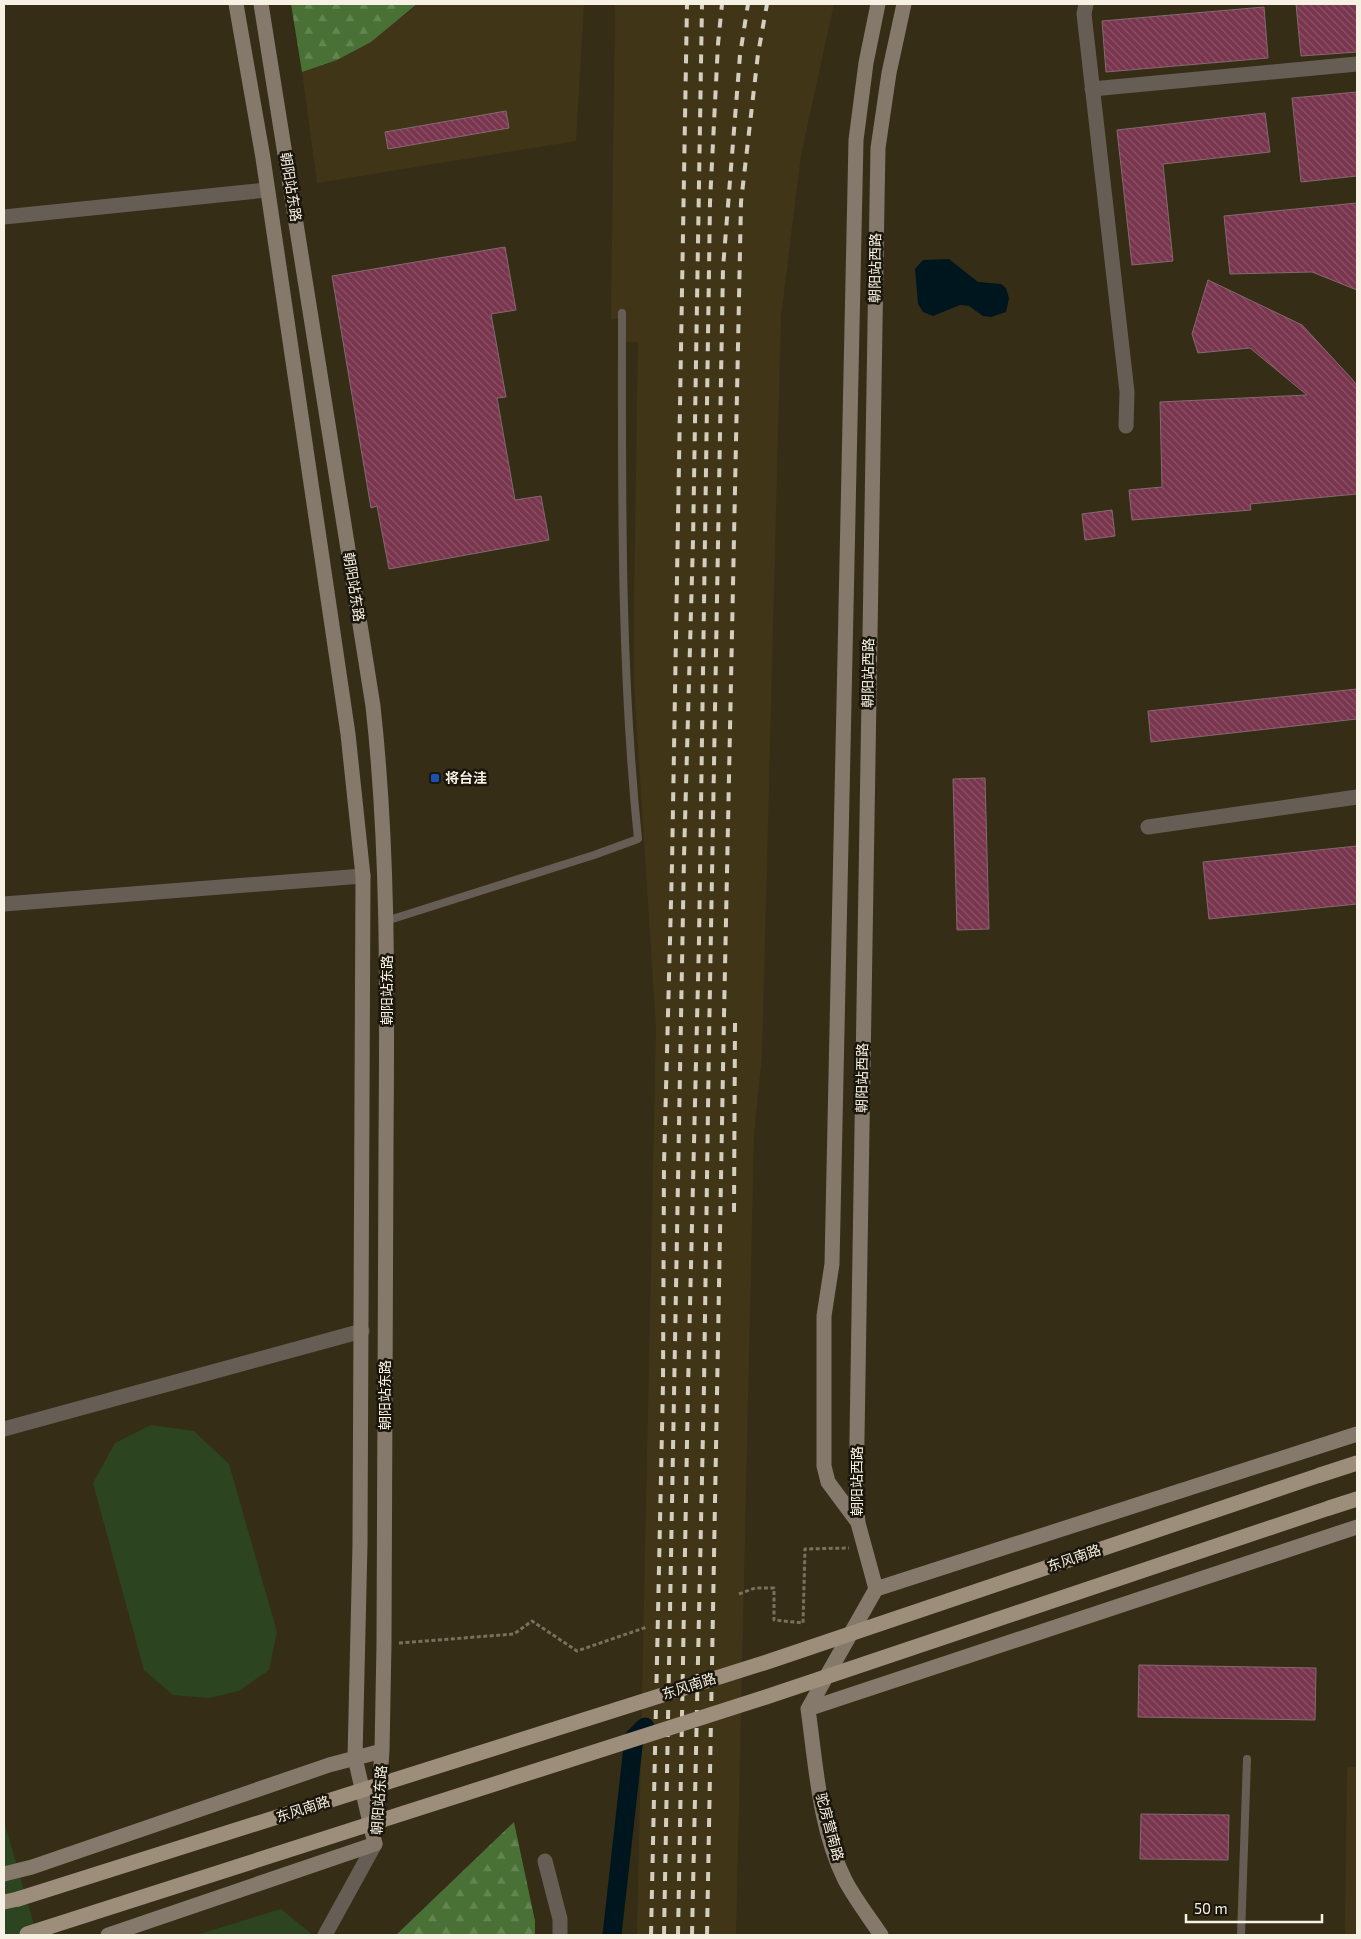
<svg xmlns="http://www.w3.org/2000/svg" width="1361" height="1939" font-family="'Exo 2','Noto Sans SC',sans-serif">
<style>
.built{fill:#403517}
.forest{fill:url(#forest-firs)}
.park{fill:#2c4420}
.water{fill:#00161f}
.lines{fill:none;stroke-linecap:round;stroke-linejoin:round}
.canal{stroke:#00161f;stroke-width:19}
.building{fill:url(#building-back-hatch);stroke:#856971}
.path{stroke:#79715d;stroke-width:3;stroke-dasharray:4 2.5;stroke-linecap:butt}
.lane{stroke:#665e55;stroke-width:8}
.street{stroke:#665e55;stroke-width:15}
.secondary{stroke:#85796b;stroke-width:15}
.primary{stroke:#9d8d7b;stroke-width:15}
.rail{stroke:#d4cebe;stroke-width:4;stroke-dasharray:9 9;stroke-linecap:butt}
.primary-bridge{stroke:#9d8d7b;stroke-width:15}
.transit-dot{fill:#1a4fb4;stroke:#1a160c;stroke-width:2}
.labels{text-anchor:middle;stroke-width:5;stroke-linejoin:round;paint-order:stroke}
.street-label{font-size:14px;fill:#f7f1e3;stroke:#1a160c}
.poi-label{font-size:14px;font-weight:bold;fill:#f7f1e3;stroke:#1a160c;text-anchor:start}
</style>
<defs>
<pattern id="forest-firs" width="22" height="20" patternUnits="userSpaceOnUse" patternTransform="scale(1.25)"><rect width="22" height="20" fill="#497035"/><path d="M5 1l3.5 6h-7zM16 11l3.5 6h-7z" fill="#648552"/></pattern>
<pattern id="building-back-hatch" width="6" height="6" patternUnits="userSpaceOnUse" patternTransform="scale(1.25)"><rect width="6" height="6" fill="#78354d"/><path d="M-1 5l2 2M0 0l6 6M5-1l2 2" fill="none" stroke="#8c5366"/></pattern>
</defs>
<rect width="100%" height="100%" fill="#362d17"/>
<path class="built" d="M 417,4 L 584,4 L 576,141 L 317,183 L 302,72 L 337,60 L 412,10 Z
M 615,4 L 834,4 L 801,155 L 781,317 L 762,1056 L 754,1134 L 736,1935 L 637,1935 L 656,1028 L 634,684 L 634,601 L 638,342 L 624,342 L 624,319 L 611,319 Z
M 1347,1767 L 1357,1767 L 1357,1935 L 1345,1935 Z"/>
<path class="forest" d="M 291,4 L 417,4 L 371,42 L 337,60 L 302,72 Z
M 514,1822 L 535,1921 L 535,1935 L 396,1935 Z"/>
<path class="park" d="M 151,1425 L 194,1431 L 229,1464 L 277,1632 L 269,1670 L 239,1691 L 209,1698 L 173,1695 L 144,1670 L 93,1483 L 115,1443 Z
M 4,1821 L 37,1935 L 4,1935 Z
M 281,1909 L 313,1935 L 196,1935 Z"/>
<path class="water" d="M 949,259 L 978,282 L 1001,284 L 1006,288 L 1009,298 L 1006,312 L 991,317 L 983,316 L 969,306 L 960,305 L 933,316 L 923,312 L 918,304 L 915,269 L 923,260 Z"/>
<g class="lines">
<path class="canal" d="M 612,1935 L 634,1738 L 645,1727"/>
</g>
<path class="building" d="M 1296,4 L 1357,4 L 1357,52 L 1301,56 Z
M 1264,7 L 1268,58 L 1106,72 L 1102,21 Z
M 1357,92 L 1357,176 L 1301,182 L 1292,98 Z
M 506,111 L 509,128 L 388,149 L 385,132 Z
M 1265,113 L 1270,152 L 1163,164 L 1173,261 L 1132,265 L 1117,130 Z
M 1357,203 L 1357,290 L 1312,272 L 1230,274 L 1224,216 Z
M 505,247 L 516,310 L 491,314 L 506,397 L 497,398 L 515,500 L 541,496 L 549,540 L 389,569 L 377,506 L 371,508 L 332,276 Z
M 1208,280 L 1302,325 L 1352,379 L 1357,386 L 1357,494 L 1250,504 L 1251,510 L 1132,520 L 1129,490 L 1162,487 L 1160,402 L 1307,395 L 1250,348 L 1198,353 L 1192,334 Z
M 1112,510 L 1115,536 L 1085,540 L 1082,514 Z
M 1357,689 L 1357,719 L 1151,742 L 1148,711 Z
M 985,778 L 989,929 L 957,930 L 953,779 Z
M 1357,846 L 1357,904 L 1209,919 L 1203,862 Z
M 1139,1665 L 1316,1668 L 1315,1720 L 1138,1717 Z
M 1141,1814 L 1229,1815 L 1228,1860 L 1140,1859 Z"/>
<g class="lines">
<path class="path" d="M 739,1594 L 755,1588 L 774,1588 L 774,1620 L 803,1623 L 805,1549 L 849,1548
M 399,1643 L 514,1634 L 532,1621 L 577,1651 L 647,1627"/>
<path class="lane" d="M 386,921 L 594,855 L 638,839 C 620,664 622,489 622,313
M 1241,1935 L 1247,1759"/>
<path class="street" d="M 1086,4 L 1084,14 L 1127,392 L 1126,426
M 1092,89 L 1357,64
M 4,217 L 267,190
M 1148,827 L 1357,797
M 4,904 L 363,876
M 4,1429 L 362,1331
M 545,1861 L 560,1919 L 560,1935
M 325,1935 L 375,1844"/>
<path class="secondary" d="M 236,4 L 263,158 L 348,734 L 363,876 L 360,1544 L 355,1758 L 375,1844
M 261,4 L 373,706 C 389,852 387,998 386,1144 C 385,1311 384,1478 384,1644 L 382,1751 L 376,1830
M 857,1521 L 828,1482 L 824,1466 L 824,1316 L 832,1264 L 856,140 L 866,63 L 878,4
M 876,1589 L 1357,1434
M 808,1709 L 876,1589 L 858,1523 L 856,1500 L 877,202 L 878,148 L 889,73 L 904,4
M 808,1709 L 1357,1527
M 808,1709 C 816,1765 819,1828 845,1880 C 855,1899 869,1917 881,1935
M 4,1874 L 32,1867 L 329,1765 L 382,1751
M 108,1935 L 375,1844"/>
<path class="primary" d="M 1320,1475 L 1357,1463
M 1329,1508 L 1357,1499
M 4,1902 L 18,1899"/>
<path class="rail" d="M 734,1212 L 735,1023
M 651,1935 L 663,1384 L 664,1164 L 672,865 L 687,4
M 664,1935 L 684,857 L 693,541 L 702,4
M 678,1935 L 688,1388 L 699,940 L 710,202 L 718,44 L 722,4
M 692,1935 L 704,1386 L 709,1040 L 723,268 L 740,55 L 748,4
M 707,1935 L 724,1016 L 741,202 L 758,54 L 767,4"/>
<path class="primary-bridge" d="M 18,1899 L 767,1662 L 1320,1475
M 27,1934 L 766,1697 L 1329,1508"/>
</g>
<rect class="transit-dot" x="430" y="773" width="10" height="10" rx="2.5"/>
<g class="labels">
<g class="street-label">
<text transform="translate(291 187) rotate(81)" y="5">朝阳站东路</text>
<text transform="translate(875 268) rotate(-89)" y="5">朝阳站西路</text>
<text transform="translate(354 587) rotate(81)" y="5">朝阳站东路</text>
<text transform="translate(868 673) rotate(-89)" y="5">朝阳站西路</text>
<text transform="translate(387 990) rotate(-90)" y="5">朝阳站东路</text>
<text transform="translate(862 1078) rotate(-89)" y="5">朝阳站西路</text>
<text transform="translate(385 1395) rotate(-90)" y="5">朝阳站东路</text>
<text transform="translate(857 1481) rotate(-90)" y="5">朝阳站西路</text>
<text transform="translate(1074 1558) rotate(-19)" y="5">东风南路</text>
<text transform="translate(689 1686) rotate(-18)" y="5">东风南路</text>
<text transform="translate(379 1800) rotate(-86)" y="5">朝阳站东路</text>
<text transform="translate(303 1809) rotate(-18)" y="5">东风南路</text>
<text transform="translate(830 1827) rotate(75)" y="5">驼房营南路</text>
</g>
<g class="poi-label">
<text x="445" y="783">将台洼</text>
</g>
</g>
<rect width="1361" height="1939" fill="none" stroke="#f7f1e3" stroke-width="10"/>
<path d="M1186 1914v8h136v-8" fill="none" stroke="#f7f1e3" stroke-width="2.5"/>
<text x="1194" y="1914" font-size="15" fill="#f7f1e3" stroke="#1a160c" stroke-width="4" paint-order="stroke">50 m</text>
</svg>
